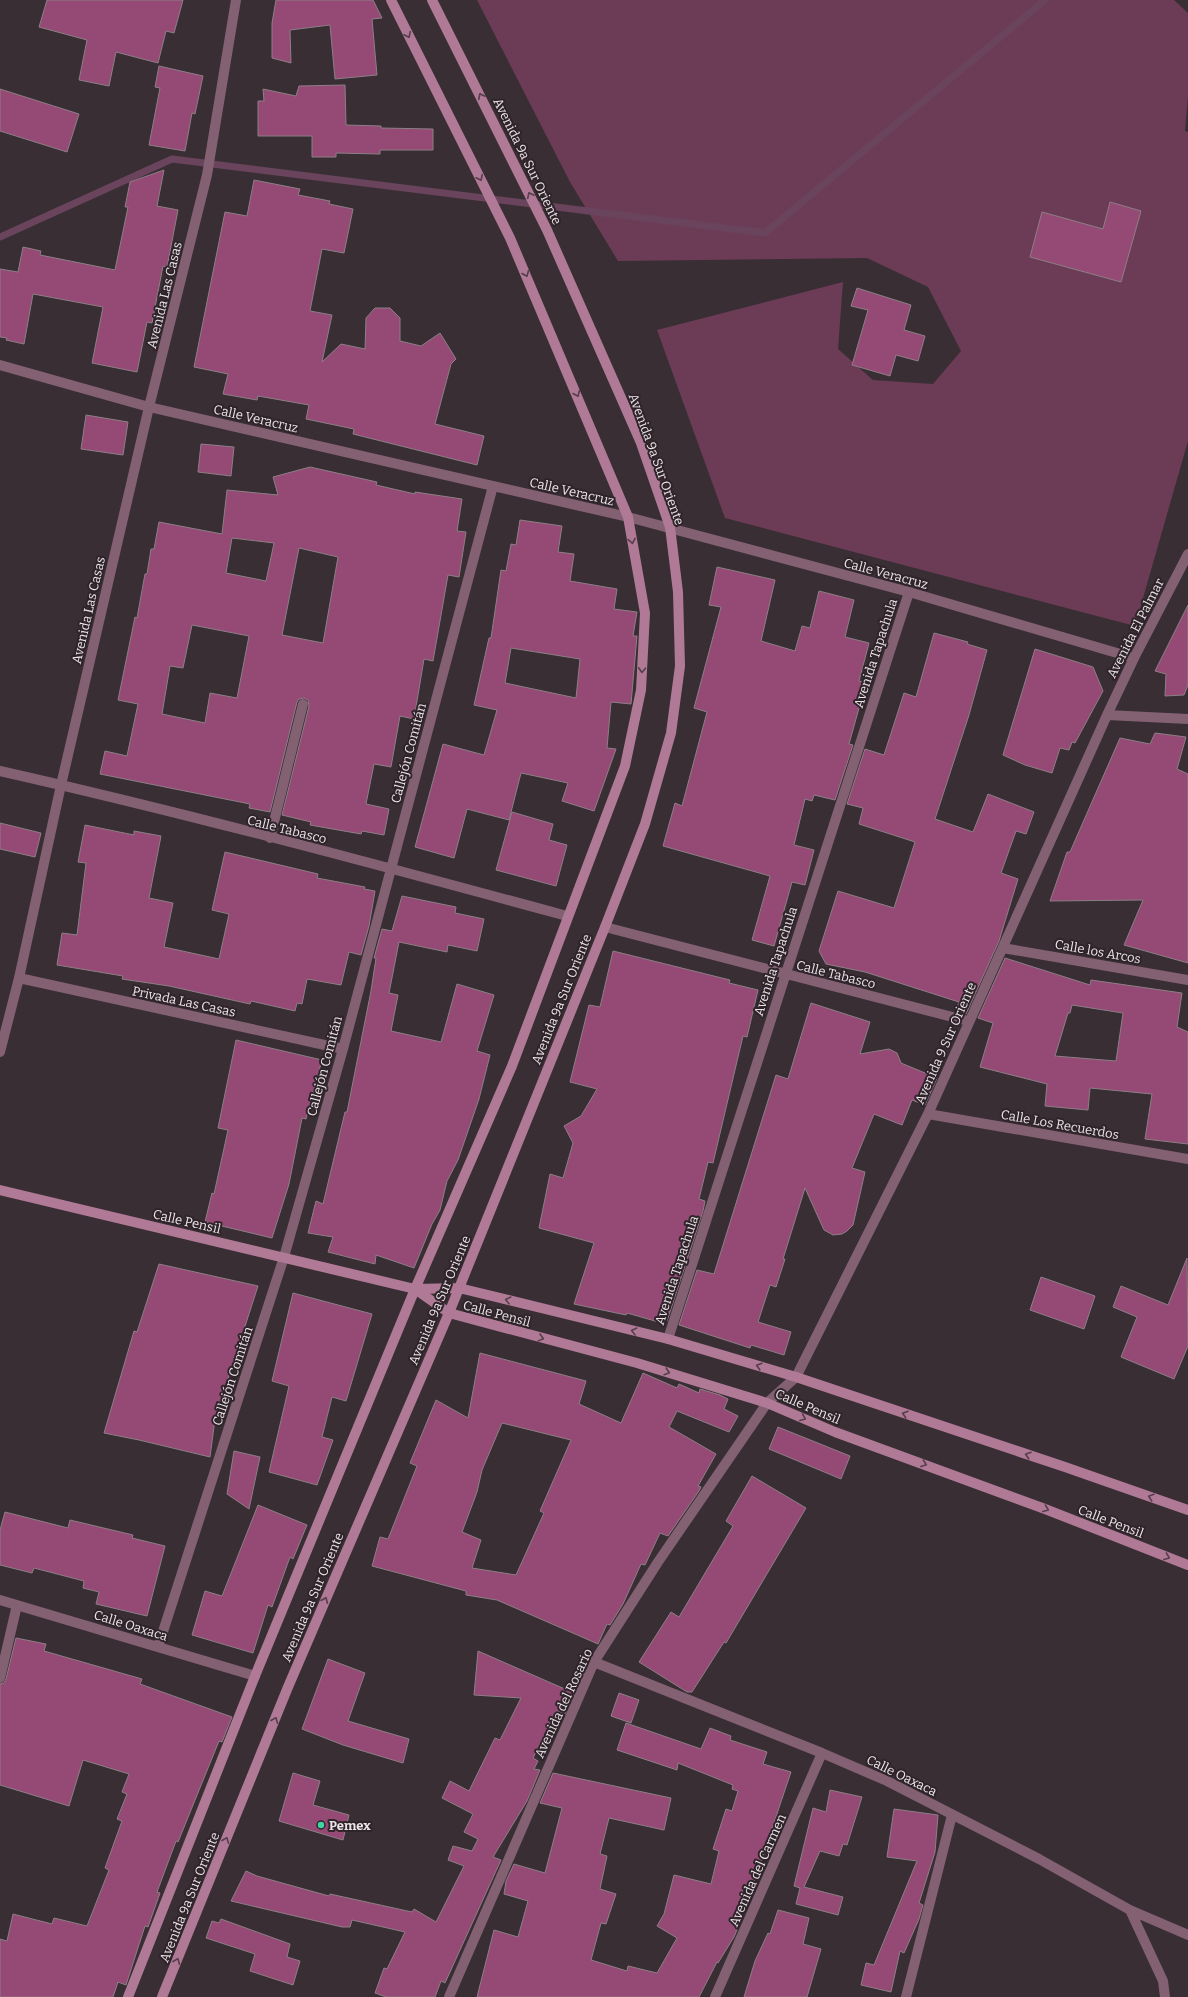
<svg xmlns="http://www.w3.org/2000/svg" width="1188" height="1997" font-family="Bitter,serif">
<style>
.green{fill:#6c3c57}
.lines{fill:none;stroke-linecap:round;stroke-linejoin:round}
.stream{stroke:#6a445d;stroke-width:7}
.building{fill:#944a75;stroke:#8d7f86;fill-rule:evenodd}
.minor{stroke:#836173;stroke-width:10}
.secondary{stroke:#b07a97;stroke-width:10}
.oneway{stroke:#563e4b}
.poi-dot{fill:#3ed4a3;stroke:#2f242a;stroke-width:1.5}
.labels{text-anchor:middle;stroke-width:4;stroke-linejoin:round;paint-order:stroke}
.street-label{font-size:13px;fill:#ece4e8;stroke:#2f242a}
.poi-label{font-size:13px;font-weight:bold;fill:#ece4e8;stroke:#2f242a;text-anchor:start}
</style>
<rect width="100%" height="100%" fill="#392e34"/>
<path class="green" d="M 477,0 L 1174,0 L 1188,13 L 1188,96 L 1185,131 L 1188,132 L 1188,441 L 1135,626 L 725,518 L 657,330 L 843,282 L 838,349 L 873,380 L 933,384 L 961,351 L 928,287 L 867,258 L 618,261 L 570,182 Z"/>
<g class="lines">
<path class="stream" d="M 0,237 L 172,159 L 765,233 L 1045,0"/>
</g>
<path class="building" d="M 47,0 L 183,0 L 174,33 L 166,31 L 158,63 L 116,52 L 109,86 L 79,80 L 87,40 L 39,27 Z
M 276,0 L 373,0 L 382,18 L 372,19 L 377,75 L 335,79 L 330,25 L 290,30 L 291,63 L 272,58 L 272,23 Z
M 159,66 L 203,76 L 195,114 L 192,113 L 185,151 L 149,145 L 160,88 L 155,87 Z
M 345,85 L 346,125 L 381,126 L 381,128 L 433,129 L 433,150 L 380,150 L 380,154 L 336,153 L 336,157 L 312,157 L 312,136 L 258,136 L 258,101 L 264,101 L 263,89 L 296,96 L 299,86 Z
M 0,89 L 79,114 L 67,152 L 0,131 Z
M 164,170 L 157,206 L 178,210 L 167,267 L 163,266 L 152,323 L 147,322 L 137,372 L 92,363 L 103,307 L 33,294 L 24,344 L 6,340 L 7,338 L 0,337 L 0,269 L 18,272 L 23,247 L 41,251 L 40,255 L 115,270 L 128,207 L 125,207 L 130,182 Z
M 254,180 L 300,189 L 298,195 L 330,201 L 329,204 L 353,209 L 344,253 L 322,249 L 310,311 L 332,315 L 322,362 L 341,344 L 365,349 L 366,318 L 375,308 L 390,308 L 400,318 L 400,341 L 421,346 L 440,333 L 456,359 L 451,364 L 435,424 L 484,436 L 477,465 L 353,434 L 354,429 L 306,419 L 309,405 L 258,396 L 257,400 L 223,394 L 228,374 L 194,367 L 225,212 L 247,216 Z
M 1110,202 L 1141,211 L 1121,282 L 1030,257 L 1042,212 L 1103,229 Z
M 857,288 L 911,305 L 904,330 L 925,336 L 918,361 L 896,355 L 890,376 L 852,365 L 868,310 L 851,306 Z
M 86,415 L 128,422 L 123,455 L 81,449 Z
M 201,444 L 234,447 L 231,476 L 198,472 Z
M 310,467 L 377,482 L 376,485 L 415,494 L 415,492 L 462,499 L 457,531 L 466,532 L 459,577 L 448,575 L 433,661 L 424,659 L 414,719 L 400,716 L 391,767 L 374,764 L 366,804 L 389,809 L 384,835 L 362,831 L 361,834 L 310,825 L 311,822 L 282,815 L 309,706 L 308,700 L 304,698 L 299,699 L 297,702 L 270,812 L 249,808 L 250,804 L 100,774 L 105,751 L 127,756 L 138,704 L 118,700 L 135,617 L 137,618 L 145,574 L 147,574 L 151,549 L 154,549 L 159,522 L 222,534 L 227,490 L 278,495 L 273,477 ZM 232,538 L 274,543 L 266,581 L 226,573 ZM 299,548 L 338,557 L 323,643 L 282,635 ZM 192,625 L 249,636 L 237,698 L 210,693 L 205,723 L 162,714 L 170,666 L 183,668 Z
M 520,520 L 562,526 L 558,552 L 574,554 L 570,581 L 617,589 L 614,609 L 637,612 L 633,636 L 637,636 L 631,704 L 611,702 L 607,748 L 616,749 L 594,811 L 562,801 L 568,783 L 521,773 L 509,820 L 467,809 L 454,858 L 415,847 L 443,744 L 484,755 L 497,710 L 474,705 L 489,638 L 491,638 L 501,570 L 506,571 L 511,544 L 516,545 ZM 511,648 L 580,659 L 576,698 L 505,683 Z
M 717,567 L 775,580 L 761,641 L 795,651 L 802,626 L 810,628 L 819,591 L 854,600 L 845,637 L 869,643 L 859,681 L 866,683 L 849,744 L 853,745 L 835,800 L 814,795 L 812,801 L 805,799 L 794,845 L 814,850 L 805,885 L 792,882 L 774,946 L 752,940 L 770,876 L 663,846 L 675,803 L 682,806 L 707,712 L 694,708 L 721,607 L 709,605 Z
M 1188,605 L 1188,685 L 1184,695 L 1165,696 L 1166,674 L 1155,671 Z
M 934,633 L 968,642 L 967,644 L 987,650 L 969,715 L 935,819 L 973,832 L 988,794 L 1034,812 L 1026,834 L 1016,831 L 1001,873 L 1018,879 L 999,941 L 966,1014 L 956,1010 L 959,1002 L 865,972 L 826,964 L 819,951 L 838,891 L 894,908 L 915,842 L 859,824 L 863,808 L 847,804 L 865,749 L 884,755 L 904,693 L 916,697 Z
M 1035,649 L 1093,667 L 1103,691 L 1075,743 L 1072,742 L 1069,750 L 1060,748 L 1052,773 L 1025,765 L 1003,755 Z
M 1155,733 L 1186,737 L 1177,769 L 1188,774 L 1188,963 L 1124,945 L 1143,900 L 1050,901 L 1067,852 L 1070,852 L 1120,738 L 1150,744 Z
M 512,812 L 553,824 L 549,840 L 567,845 L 556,886 L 496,870 Z
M 0,823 L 41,833 L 35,857 L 0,849 Z
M 85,825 L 134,835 L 134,831 L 161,836 L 149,898 L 173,903 L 164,947 L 219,959 L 229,914 L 212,910 L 225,852 L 318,874 L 317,878 L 365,887 L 364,889 L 375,891 L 369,926 L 361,955 L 349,952 L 341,985 L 307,979 L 302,1004 L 297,1003 L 295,1011 L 251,1001 L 250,1004 L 169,986 L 122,979 L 123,976 L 57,965 L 62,933 L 77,935 L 86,863 L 78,862 Z
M 402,896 L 456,907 L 455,913 L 484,919 L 477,951 L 448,945 L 447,952 L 399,942 L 389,993 L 398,995 L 391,1031 L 441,1042 L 457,984 L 494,995 L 477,1051 L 490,1055 L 479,1099 L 458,1160 L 447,1181 L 440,1210 L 432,1224 L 414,1268 L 376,1255 L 375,1264 L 328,1252 L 333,1237 L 308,1233 L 316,1201 L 323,1204 L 345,1112 L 347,1112 L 371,991 L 376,958 L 374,958 L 382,929 L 392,931 Z
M 613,951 L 730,980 L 729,983 L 758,990 L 747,1037 L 743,1036 L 713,1163 L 708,1162 L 699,1199 L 705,1201 L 703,1211 L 667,1321 L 663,1320 L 662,1323 L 627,1313 L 626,1315 L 574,1304 L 594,1243 L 539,1228 L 550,1174 L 563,1178 L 573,1143 L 564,1126 L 581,1116 L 597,1089 L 570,1082 L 589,1005 L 600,1007 Z
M 1005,958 L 1090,985 L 1091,980 L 1182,993 L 1177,1027 L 1188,1032 L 1188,1144 L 1145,1139 L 1152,1094 L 1090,1088 L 1088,1110 L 1045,1106 L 1047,1084 L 980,1067 L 993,1023 L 978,1018 ZM 1072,1005 L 1123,1013 L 1116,1061 L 1055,1056 L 1068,1013 L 1070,1013 Z
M 811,1003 L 870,1022 L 860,1054 L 889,1049 L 897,1053 L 901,1063 L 937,1078 L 925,1105 L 912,1100 L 902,1125 L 874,1114 L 852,1168 L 865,1172 L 853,1225 L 847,1231 L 842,1234 L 833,1235 L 824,1230 L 805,1188 L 783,1259 L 785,1259 L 776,1287 L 770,1285 L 758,1322 L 791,1332 L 784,1355 L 751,1345 L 750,1348 L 679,1325 L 697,1270 L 714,1274 L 776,1075 L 788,1079 Z
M 236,1040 L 322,1060 L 306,1119 L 302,1118 L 289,1184 L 272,1238 L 205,1222 L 212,1193 L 214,1194 L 228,1130 L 218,1128 Z
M 1187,1258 L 1188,1346 L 1174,1379 L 1121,1357 L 1137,1317 L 1113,1307 L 1121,1286 L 1168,1305 Z
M 159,1264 L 258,1286 L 215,1419 L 210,1457 L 139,1440 L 104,1433 L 134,1331 L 137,1332 Z
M 1041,1277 L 1095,1296 L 1084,1329 L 1030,1310 Z
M 293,1293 L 372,1314 L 346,1401 L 332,1397 L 322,1437 L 333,1440 L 317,1485 L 269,1472 L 289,1386 L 272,1381 Z
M 480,1353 L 586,1381 L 579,1404 L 621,1423 L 643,1373 L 677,1388 L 679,1384 L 699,1393 L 700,1389 L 720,1395 L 728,1399 L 724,1409 L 738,1416 L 729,1432 L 677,1411 L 669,1427 L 716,1454 L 698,1486 L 701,1487 L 699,1491 L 668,1536 L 660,1533 L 645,1565 L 641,1564 L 623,1604 L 610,1625 L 607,1624 L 598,1644 L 497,1600 L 466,1595 L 466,1591 L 372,1566 L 380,1537 L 388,1539 L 417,1466 L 410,1463 L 436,1400 L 468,1418 ZM 502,1423 L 571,1440 L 540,1511 L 544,1513 L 516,1575 L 472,1568 L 481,1540 L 462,1532 L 477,1492 L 482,1470 Z
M 778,1427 L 850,1456 L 841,1479 L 769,1449 Z
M 234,1451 L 260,1457 L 249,1509 L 227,1494 Z
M 752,1476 L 806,1508 L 726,1643 L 724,1642 L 692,1692 L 687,1692 L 639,1662 L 671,1612 L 679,1617 L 733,1526 L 726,1521 Z
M 258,1505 L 307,1525 L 293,1559 L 290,1557 L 272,1607 L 268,1605 L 253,1653 L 192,1635 L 205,1591 L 222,1596 Z
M 5,1512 L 68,1528 L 70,1520 L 133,1535 L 132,1538 L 165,1546 L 147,1616 L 96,1604 L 99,1592 L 83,1588 L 84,1581 L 34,1568 L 32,1573 L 0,1565 L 0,1530 Z
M 16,1638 L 46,1644 L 44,1651 L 142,1679 L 140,1684 L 232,1717 L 222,1742 L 219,1741 L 178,1842 L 176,1841 L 157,1892 L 160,1893 L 148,1927 L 145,1926 L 126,1985 L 118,1982 L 113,1997 L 0,1997 L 0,1939 L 7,1941 L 13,1914 L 52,1924 L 54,1918 L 87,1926 L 109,1870 L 105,1868 L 122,1821 L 117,1819 L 127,1794 L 122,1792 L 129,1774 L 83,1760 L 69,1806 L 0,1785 L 0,1684 L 4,1683 L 6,1679 Z
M 478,1651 L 574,1693 L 565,1714 L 557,1711 L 533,1758 L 538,1761 L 534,1769 L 540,1770 L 527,1801 L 493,1857 L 501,1860 L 445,1983 L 441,1981 L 435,1997 L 386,1997 L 375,1993 L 384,1968 L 387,1969 L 405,1932 L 352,1920 L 350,1927 L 342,1927 L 231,1901 L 246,1871 L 257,1876 L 329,1896 L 330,1894 L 412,1912 L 414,1909 L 436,1922 L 464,1866 L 448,1860 L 453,1846 L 472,1851 L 478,1839 L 464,1832 L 473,1814 L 442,1798 L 450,1781 L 469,1791 L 495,1738 L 500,1740 L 521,1698 L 474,1695 Z
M 328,1659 L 365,1673 L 348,1721 L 409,1739 L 403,1763 L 343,1745 L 302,1729 Z
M 619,1693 L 639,1700 L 631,1723 L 611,1716 Z
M 626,1723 L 701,1749 L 710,1728 L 731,1736 L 730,1740 L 767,1752 L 763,1764 L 791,1772 L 751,1891 L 743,1889 L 734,1924 L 739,1925 L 734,1937 L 718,1963 L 717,1962 L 699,1997 L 477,1997 L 494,1930 L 518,1937 L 528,1901 L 504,1894 L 506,1881 L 514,1864 L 545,1873 L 562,1808 L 540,1803 L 553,1773 L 671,1798 L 664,1830 L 609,1818 L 600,1854 L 607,1856 L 600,1889 L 616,1894 L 606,1924 L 601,1923 L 591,1960 L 627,1971 L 628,1966 L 657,1973 L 677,1938 L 657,1926 L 664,1914 L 674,1875 L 711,1884 L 719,1851 L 713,1849 L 726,1809 L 732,1811 L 738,1791 L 732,1789 L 733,1785 L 678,1763 L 677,1770 L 617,1750 Z
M 293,1773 L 320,1781 L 313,1805 L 349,1815 L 343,1840 L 279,1821 Z
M 830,1790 L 862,1797 L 847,1845 L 843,1844 L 839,1856 L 820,1851 L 804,1887 L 843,1897 L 838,1915 L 796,1904 L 800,1888 L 794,1886 L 813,1808 L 826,1812 Z
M 894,1809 L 938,1815 L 935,1852 L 919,1903 L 923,1905 L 919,1919 L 904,1953 L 900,1951 L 891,1992 L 861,1985 L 866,1963 L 874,1965 L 917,1861 L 887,1857 Z
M 778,1910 L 809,1918 L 803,1944 L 821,1949 L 807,1997 L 744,1997 L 755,1961 L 768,1933 L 770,1934 Z
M 221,1919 L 290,1944 L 287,1957 L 300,1961 L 293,1985 L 250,1971 L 255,1954 L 206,1938 L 212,1921 L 219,1923 Z"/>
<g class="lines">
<path class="minor" d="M 0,365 L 149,407 L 628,517 L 909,592 L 1134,658
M 1107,715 L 1188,719
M 0,771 C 190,814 379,865 567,916
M 270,838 L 303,704
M 605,927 L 968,1021
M 1003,948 L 1188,980
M 19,978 L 343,1049
M 0,1052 L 19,978 L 61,785 L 149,407 L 207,175 L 236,0
M 928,1114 L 1188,1159
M 668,1339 L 909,592
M 0,1600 L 255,1676
M 158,1647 L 284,1257 L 343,1049 L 493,486
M 594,1662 L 822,1753 L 887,1781 L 1039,1859 L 1130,1910 L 1188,1935
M 0,1678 L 17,1605
M 1130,1910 L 1163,1981 L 1165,1997
M 449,1997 L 594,1662 L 658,1562 L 767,1403 L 796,1377 L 928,1114 L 1107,715 L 1134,658 L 1188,554
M 715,1997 L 822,1753
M 906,1997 L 952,1815"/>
<path class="secondary" d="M 0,1190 L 415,1289 L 459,1288 L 668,1339 L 796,1377 L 1065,1467 L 1188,1510
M 415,1289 L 449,1313 L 637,1363 L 767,1403 L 835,1432 L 1045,1509 L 1188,1565
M 128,1997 L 255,1676 L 415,1289 L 512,1066 L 625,766 L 641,690 L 645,613 L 628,517 L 510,238 L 391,0
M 162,1997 L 288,1687 L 449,1313 L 605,927 L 645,824 L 671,733 L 680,666 L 678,592 L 670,527 L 641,443 L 547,230 L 432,0"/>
</g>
<defs><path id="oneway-chevron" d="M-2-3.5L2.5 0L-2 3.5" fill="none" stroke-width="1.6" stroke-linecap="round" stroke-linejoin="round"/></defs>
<g class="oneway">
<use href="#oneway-chevron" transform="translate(408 35) rotate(64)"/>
<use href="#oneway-chevron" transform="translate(481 96) rotate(-117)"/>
<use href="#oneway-chevron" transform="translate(480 178) rotate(63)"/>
<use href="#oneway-chevron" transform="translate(530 195) rotate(-116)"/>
<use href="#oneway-chevron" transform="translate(526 274) rotate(67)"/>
<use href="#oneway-chevron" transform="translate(577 394) rotate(67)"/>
<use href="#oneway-chevron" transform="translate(632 541) rotate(80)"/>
<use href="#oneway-chevron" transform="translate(642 670) rotate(93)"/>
<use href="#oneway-chevron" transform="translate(508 1300) rotate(-166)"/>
<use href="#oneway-chevron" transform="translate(634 1331) rotate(-166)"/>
<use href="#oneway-chevron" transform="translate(541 1338) rotate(15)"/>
<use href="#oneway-chevron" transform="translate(759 1366) rotate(-163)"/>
<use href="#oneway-chevron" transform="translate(667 1372) rotate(17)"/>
<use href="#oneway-chevron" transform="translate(905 1414) rotate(-162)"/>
<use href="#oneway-chevron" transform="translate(803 1418) rotate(23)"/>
<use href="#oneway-chevron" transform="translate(1028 1455) rotate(-162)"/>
<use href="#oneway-chevron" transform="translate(924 1464) rotate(20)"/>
<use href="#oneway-chevron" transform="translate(1151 1497) rotate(-161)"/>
<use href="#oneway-chevron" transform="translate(1046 1509) rotate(21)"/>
<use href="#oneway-chevron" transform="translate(1167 1557) rotate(21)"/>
<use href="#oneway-chevron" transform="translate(325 1600) rotate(-67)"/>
<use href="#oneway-chevron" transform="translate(275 1720) rotate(-68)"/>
<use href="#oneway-chevron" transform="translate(226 1840) rotate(-68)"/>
<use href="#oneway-chevron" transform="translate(177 1961) rotate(-68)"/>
</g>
<circle class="poi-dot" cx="321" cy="1825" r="4"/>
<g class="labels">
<g class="street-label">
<text transform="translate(528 161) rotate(64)" y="5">Avenida 9a Sur Oriente</text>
<text transform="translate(164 295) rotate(-76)" y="5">Avenida Las Casas</text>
<text transform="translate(256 418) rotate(13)" y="5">Calle Veracruz</text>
<text transform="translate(657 459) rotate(70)" y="5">Avenida 9a Sur Oriente</text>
<text transform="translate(572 491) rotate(13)" y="5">Calle Veracruz</text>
<text transform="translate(886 573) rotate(15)" y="5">Calle Veracruz</text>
<text transform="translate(88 610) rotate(-77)" y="5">Avenida Las Casas</text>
<text transform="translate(1135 628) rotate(-63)" y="5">Avenida El Palmar</text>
<text transform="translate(875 653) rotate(-72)" y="5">Avenida Tapachula</text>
<text transform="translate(408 753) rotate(-75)" y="5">Callejón Comitán</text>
<text transform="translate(287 829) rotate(14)" y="5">Calle Tabasco</text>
<text transform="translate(1098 951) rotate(10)" y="5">Calle los Arcos</text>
<text transform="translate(775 961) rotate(-72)" y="5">Avenida Tapachula</text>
<text transform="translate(836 974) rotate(14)" y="5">Calle Tabasco</text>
<text transform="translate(561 999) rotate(-68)" y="5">Avenida 9a Sur Oriente</text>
<text transform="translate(184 1001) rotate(12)" y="5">Privada Las Casas</text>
<text transform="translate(945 1043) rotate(-66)" y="5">Avenida 9 Sur Oriente</text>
<text transform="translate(324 1066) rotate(-75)" y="5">Callejón Comitán</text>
<text transform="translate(1060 1124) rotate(10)" y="5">Calle Los Recuerdos</text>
<text transform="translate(187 1221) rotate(13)" y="5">Calle Pensil</text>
<text transform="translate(676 1270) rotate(-72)" y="5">Avenida Tapachula</text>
<text transform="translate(439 1300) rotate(-67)" y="5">Avenida 9a Sur Oriente</text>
<text transform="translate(497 1313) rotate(15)" y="5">Calle Pensil</text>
<text transform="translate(232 1376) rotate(-72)" y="5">Callejón Comitán</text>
<text transform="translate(808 1406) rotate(23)" y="5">Calle Pensil</text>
<text transform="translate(1111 1521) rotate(21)" y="5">Calle Pensil</text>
<text transform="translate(312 1597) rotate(-67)" y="5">Avenida 9a Sur Oriente</text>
<text transform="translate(131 1625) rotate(17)" y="5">Calle Oaxaca</text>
<text transform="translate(563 1703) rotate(-65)" y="5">Avenida del Rosario</text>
<text transform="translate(902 1775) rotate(26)" y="5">Calle Oaxaca</text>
<text transform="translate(757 1870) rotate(-66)" y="5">Avenida del Carmen</text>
<text transform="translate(189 1897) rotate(-68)" y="5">Avenida 9a Sur Oriente</text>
</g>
<g class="poi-label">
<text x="329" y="1830">Pemex</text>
</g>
</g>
</svg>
